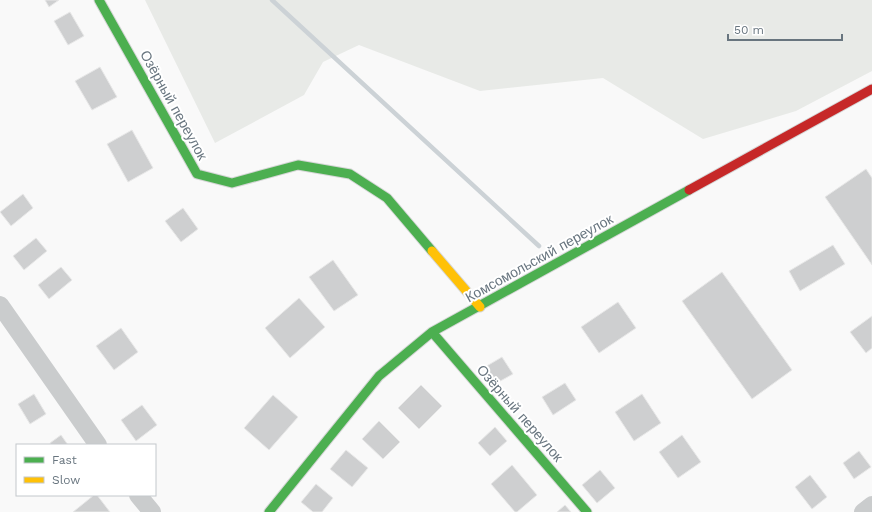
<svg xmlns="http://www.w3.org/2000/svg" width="872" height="512" font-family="'Work Sans',sans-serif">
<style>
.green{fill:#e8eae7}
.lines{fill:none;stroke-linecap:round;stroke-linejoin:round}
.stream{stroke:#ccd2d6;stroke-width:4.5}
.building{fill:#cecfd0;stroke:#e8e8e8}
.fast-casing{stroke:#d5d6d6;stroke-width:11}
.slow-casing{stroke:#d5d6d6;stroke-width:11}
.jam-casing{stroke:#d5d6d6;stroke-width:11}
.street{stroke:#cacccd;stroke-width:18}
.fast{stroke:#4caf50;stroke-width:9}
.slow{stroke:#ffc107;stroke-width:9}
.jam{stroke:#c62828;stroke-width:9}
.labels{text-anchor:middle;stroke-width:4;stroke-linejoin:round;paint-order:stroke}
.street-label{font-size:14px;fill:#68757f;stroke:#fff}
</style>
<rect width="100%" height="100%" fill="#f9f9f9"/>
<path class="green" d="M 145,0 L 872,0 L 872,71 L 796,111 L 703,139 L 603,78 L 480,91 L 359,45 L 323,62 L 304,95 L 215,143 Z"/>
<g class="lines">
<path class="stream" d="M 272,0 L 539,246"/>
</g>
<path class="building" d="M 45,0 L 59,0 L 49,7 Z
M 70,12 L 84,36 L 68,45 L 54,21 Z
M 100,67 L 117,97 L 92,110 L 75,81 Z
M 132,130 L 153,168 L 128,182 L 107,144 Z
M 866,169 L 872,178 L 872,265 L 825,197 Z
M 23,194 L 33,208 L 11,226 L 0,212 Z
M 183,208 L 198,229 L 181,242 L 165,221 Z
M 36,238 L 47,251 L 24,270 L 13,256 Z
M 833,245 L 845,264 L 800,291 L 789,271 Z
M 333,260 L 358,295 L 334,311 L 309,277 Z
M 61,267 L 72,280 L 49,299 L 38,285 Z
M 722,272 L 792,370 L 752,399 L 682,301 Z
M 299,298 L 325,327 L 290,358 L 265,328 Z
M 618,302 L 636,328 L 599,353 L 581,327 Z
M 872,316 L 872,348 L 866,353 L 850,332 Z
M 121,328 L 138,352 L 114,370 L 96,346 Z
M 502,357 L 513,374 L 495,384 L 485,367 Z
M 565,383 L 576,400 L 553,415 L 542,397 Z
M 421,385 L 442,406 L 419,429 L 398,408 Z
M 34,394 L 46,414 L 30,424 L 18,404 Z
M 642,394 L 661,423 L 634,441 L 615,412 Z
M 273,395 L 298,417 L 269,450 L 244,428 Z
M 142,405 L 157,425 L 136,441 L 121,420 Z
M 379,421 L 400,442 L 383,459 L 362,439 Z
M 495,427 L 507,441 L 490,456 L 478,443 Z
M 61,435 L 68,445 L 51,445 L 50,443 Z
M 682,435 L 701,462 L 678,478 L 659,452 Z
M 346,450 L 368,468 L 352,487 L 330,469 Z
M 859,451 L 871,467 L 854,479 L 843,463 Z
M 512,465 L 537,495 L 517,512 L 515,512 L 491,484 Z
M 600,470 L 615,488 L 597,503 L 582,485 Z
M 810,475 L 827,497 L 812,509 L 795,487 Z
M 316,484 L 333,498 L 322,512 L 313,512 L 301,502 Z
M 94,495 L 97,495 L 110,512 L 73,512 Z
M 565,505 L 571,512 L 557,512 Z"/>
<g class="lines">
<defs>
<path id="fast" d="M 99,0 L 197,174 L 232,183 L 298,165 L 350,174 L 387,198 L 432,251
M 432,332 L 587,512
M 269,512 L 379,376 L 432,332 L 689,190"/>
<path id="slow" d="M 432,251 L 480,307"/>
<path id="jam" d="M 689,190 L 872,89"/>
</defs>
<use href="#fast" class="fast-casing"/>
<use href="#slow" class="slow-casing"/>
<use href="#jam" class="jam-casing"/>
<path class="street" d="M 0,305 L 98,445
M 138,495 L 152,512
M 863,512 L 872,505"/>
<use href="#fast" class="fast"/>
<use href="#slow" class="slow"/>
<use href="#jam" class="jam"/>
</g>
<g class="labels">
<g class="street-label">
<text transform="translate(174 105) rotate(61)" y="5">Озёрный переулок</text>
<text transform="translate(539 258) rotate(-29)" y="5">Комсомольский переулок</text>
<text transform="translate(520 413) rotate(49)" y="5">Озёрный переулок</text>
</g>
</g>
<rect x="16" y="444" width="140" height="52" fill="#ffffff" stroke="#c3c8cc"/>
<rect x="24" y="457" width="20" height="6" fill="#4caf50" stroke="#c3c8cc"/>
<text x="52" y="464" font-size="12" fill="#68757f">Fast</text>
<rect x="24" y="477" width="20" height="6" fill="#ffc107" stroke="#c3c8cc"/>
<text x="52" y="484" font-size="12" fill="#68757f">Slow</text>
<path d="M728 34v6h114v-6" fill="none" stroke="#68757f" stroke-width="2"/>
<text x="734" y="34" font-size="12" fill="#68757f" stroke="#ffffff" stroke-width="3" paint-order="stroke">50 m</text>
</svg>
